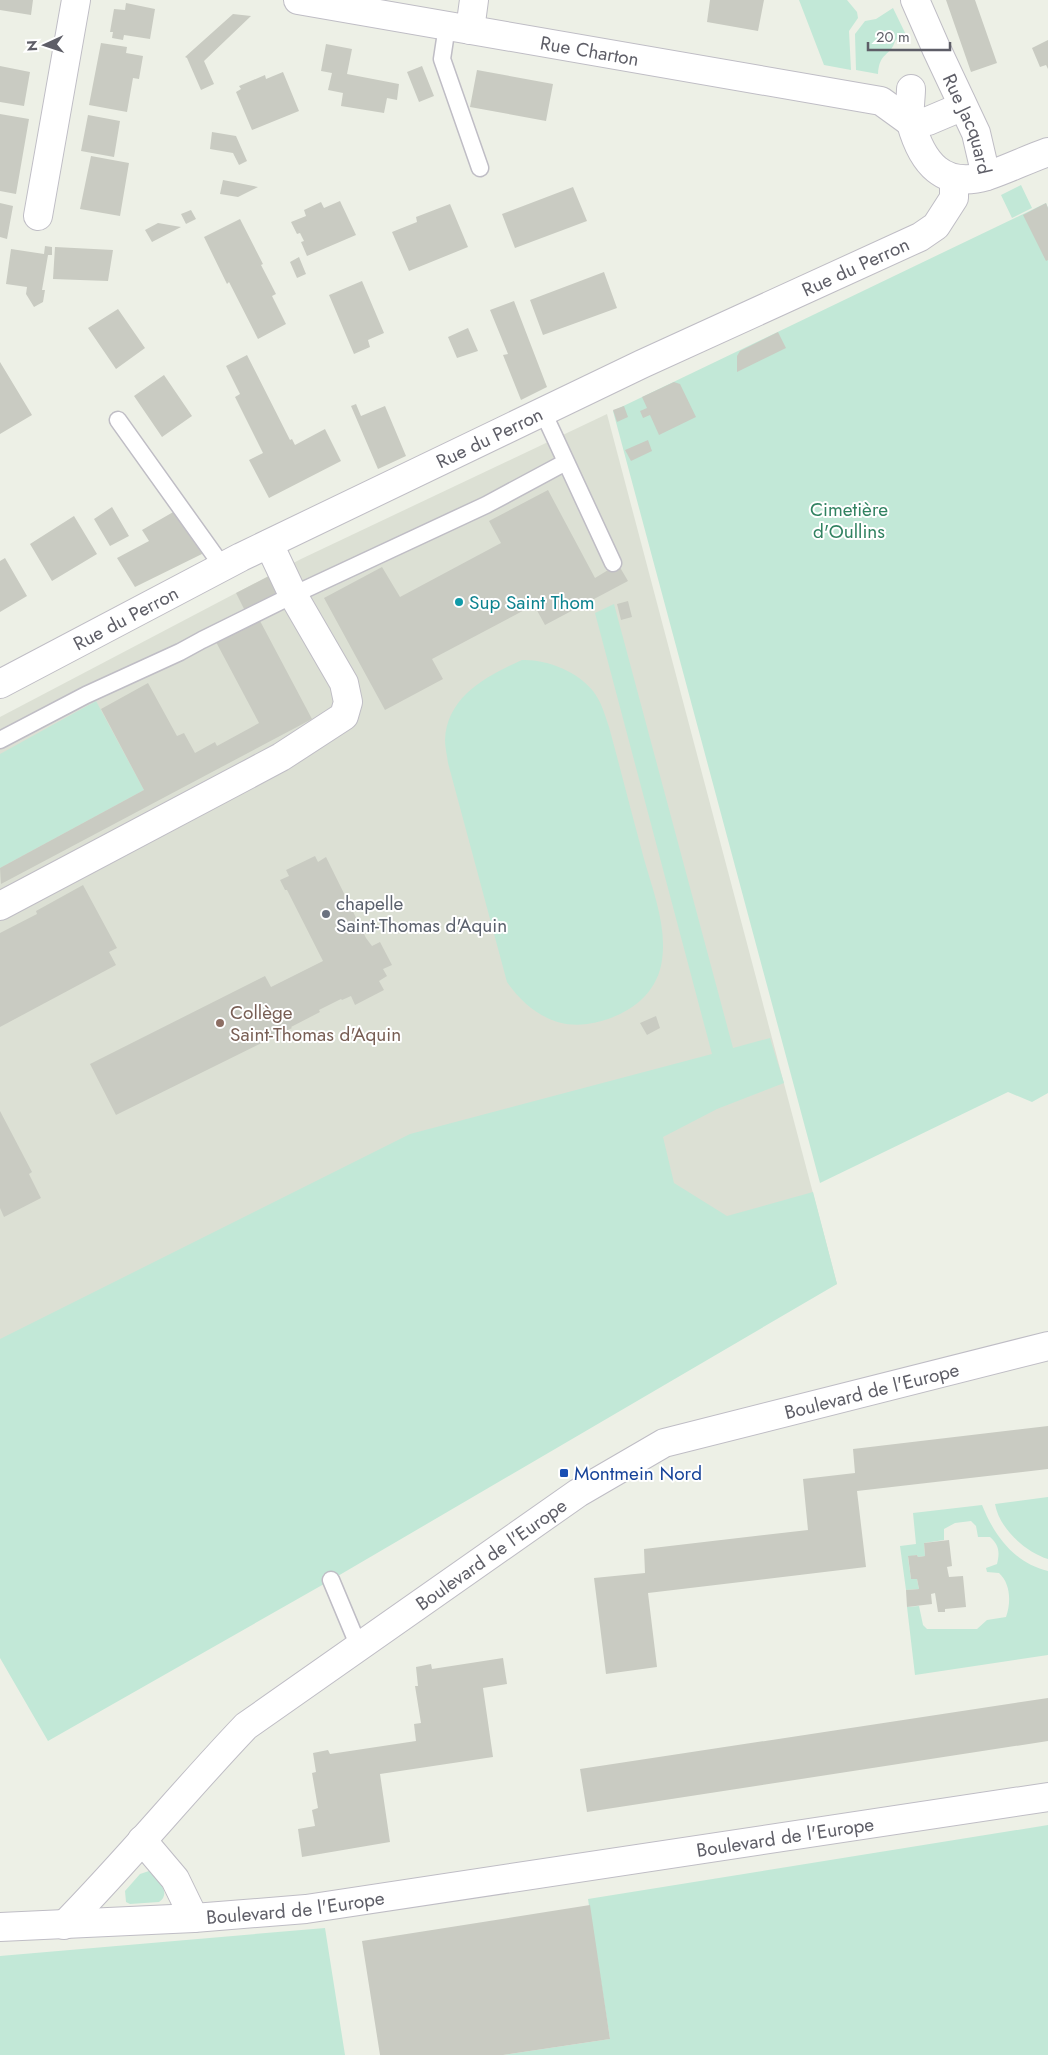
<svg xmlns="http://www.w3.org/2000/svg" width="1048" height="2055" font-family="Jost,sans-serif">
<style>
.education{fill:#dce0d4}
.green{fill:#c2e8d7}
.building{fill:#c9cbc2}
.lines{fill:none;stroke-linecap:round;stroke-linejoin:round}
.service-casing{stroke:#bfbdc5;stroke-width:19}
.minor-casing{stroke:#bfbdc5;stroke-width:30}
.service{stroke:#fff;stroke-width:16}
.minor{stroke:#fff;stroke-width:28}
.culture-dot{fill:#0f9aa8;stroke:#fff;stroke-width:2}
.worship-dot{fill:#6b7280;stroke:#fff;stroke-width:2}
.education-dot{fill:#8d6e63;stroke:#fff;stroke-width:2}
.transit-dot{fill:#1a4fb4;stroke:#fff;stroke-width:2}
.labels{text-anchor:middle;stroke-width:4;stroke-linejoin:round;paint-order:stroke}
.street-label{font-size:19px;fill:#5e5e67;stroke:#fff}
.park-label{font-size:19px;fill:#318261;stroke:#fff}
.culture-label{font-size:19px;fill:#0d838f;stroke:#fff;text-anchor:start}
.worship-label{font-size:19px;fill:#5b616d;stroke:#fff;text-anchor:start}
.education-label{font-size:19px;fill:#785e54;stroke:#fff;text-anchor:start}
.transit-label{font-size:19px;fill:#164399;stroke:#fff;text-anchor:start}
</style>
<rect width="100%" height="100%" fill="#edf0e6"/>
<path class="education" d="M 607,414 L 837,1284 L 0,1658 L 0,717 L 301,559 Z"/>
<path class="green" d="M 799,0 L 847,0 L 857,12 L 858,18 L 849,31 L 851,70 L 824,65 Z
M 893,8 L 908,39 L 906,42 L 897,39 L 895,41 C 891,56 879,52 878,74 L 856,70 L 855,34 L 865,21 L 876,19 Z
M 1021,185 L 1032,208 L 1012,218 L 1001,195 Z
M 1046,203 L 1048,208 L 1048,1093 L 1032,1102 L 1008,1092 L 820,1183 L 613,411 Z
M 614,604 L 733,1048 L 770,1038 L 784,1083 L 717,1109 L 663,1137 L 674,1183 L 727,1216 L 813,1192 L 837,1284 L 331,1580 L 48,1741 L 0,1658 L 0,1339 L 410,1134 L 712,1054 L 595,613 Z
M 522,660 C 546,659 577,671 593,691 C 601,701 605,715 609,727 C 621,771 632,815 644,859 C 653,891 667,926 662,960 C 657,998 622,1019 587,1024 C 553,1029 525,1008 507,982 L 448,763 C 447,755 445,747 445,740 C 447,696 487,676 522,660 Z
M 96,701 L 144,790 L 0,868 L 0,754 Z
M 1048,1497 L 1048,1559 C 1025,1552 999,1528 995,1504 Z
M 982,1505 C 994,1535 1014,1563 1048,1571 L 1048,1655 L 915,1675 L 907,1607 L 919,1606 L 923,1625 L 927,1629 L 977,1629 L 987,1620 L 1006,1617 C 1011,1603 1011,1584 999,1573 L 987,1572 L 986,1568 L 997,1564 C 1000,1552 999,1545 990,1537 L 978,1537 L 976,1526 L 971,1521 L 955,1523 L 944,1529 L 944,1540 L 924,1543 L 925,1556 L 918,1557 L 917,1555 L 908,1557 L 911,1579 L 917,1579 L 919,1589 L 906,1590 L 900,1546 L 916,1544 L 913,1513 Z
M 1048,1825 L 1048,2055 L 503,2055 L 610,2039 L 588,1899 Z
M 149,1871 C 158,1879 172,1893 159,1902 L 130,1904 L 126,1902 L 125,1891 L 140,1874 Z
M 325,1928 L 345,2055 L 0,2055 L 0,1956 Z"/>
<path class="building" d="M 0,0 L 33,0 L 31,15 L 0,10 Z
M 710,0 L 764,0 L 758,31 L 707,22 Z
M 946,0 L 975,0 L 997,63 L 971,72 Z
M 126,3 L 155,9 L 150,39 L 124,35 L 123,40 L 112,38 L 113,32 L 110,32 L 114,9 L 125,10 Z
M 233,14 L 251,16 L 204,61 L 214,84 L 201,90 L 187,58 L 185,57 Z
M 1048,40 L 1048,69 L 1046,65 L 1040,67 L 1032,48 Z
M 101,43 L 127,47 L 126,53 L 143,56 L 139,79 L 133,78 L 127,112 L 89,105 Z
M 326,44 L 352,49 L 347,74 L 399,84 L 397,100 L 387,98 L 384,113 L 341,106 L 343,93 L 328,90 L 332,73 L 321,71 Z
M 0,66 L 30,72 L 24,106 L 0,102 Z
M 422,66 L 434,96 L 419,102 L 407,72 Z
M 477,70 L 553,84 L 546,121 L 470,107 Z
M 283,72 L 299,111 L 252,130 L 236,92 L 241,89 L 239,86 L 265,75 L 266,79 Z
M 0,114 L 29,119 L 16,194 L 0,191 Z
M 88,115 L 120,121 L 114,157 L 81,151 Z
M 212,132 L 236,136 L 247,161 L 239,165 L 233,153 L 210,149 Z
M 91,156 L 129,163 L 120,216 L 80,209 Z
M 223,180 L 258,187 L 238,197 L 220,194 Z
M 573,187 L 587,221 L 515,248 L 502,214 Z
M 340,201 L 356,235 L 307,256 L 301,242 L 304,241 L 300,233 L 297,234 L 291,222 L 306,216 L 304,210 L 321,202 L 324,208 Z
M 0,203 L 13,206 L 7,239 L 0,237 Z
M 1046,203 L 1048,208 L 1048,260 L 1046,261 L 1023,215 Z
M 450,204 L 468,247 L 409,271 L 392,232 L 417,222 L 416,217 Z
M 191,210 L 196,219 L 186,224 L 181,214 Z
M 240,219 L 263,264 L 261,265 L 276,294 L 272,296 L 286,324 L 258,339 L 229,282 L 227,284 L 204,237 Z
M 158,223 L 181,227 L 152,242 L 145,230 Z
M 45,246 L 52,247 L 52,255 L 48,255 L 42,290 L 45,290 L 43,302 L 34,307 L 26,294 L 27,287 L 6,284 L 11,249 L 44,254 Z
M 55,247 L 113,250 L 108,281 L 53,279 Z
M 299,257 L 306,274 L 297,278 L 290,262 Z
M 604,272 L 617,308 L 543,335 L 530,300 Z
M 362,281 L 384,333 L 368,340 L 370,347 L 354,354 L 329,295 Z
M 514,301 L 547,387 L 521,400 L 503,355 L 508,354 L 490,310 Z
M 118,309 L 145,348 L 116,369 L 88,328 Z
M 468,328 L 478,351 L 457,358 L 448,337 Z
M 778,332 L 786,348 L 737,372 L 737,356 L 740,351 Z
M 247,355 L 290,440 L 292,439 L 295,445 L 325,429 L 341,461 L 269,498 L 249,460 L 263,453 L 235,397 L 240,394 L 226,366 Z
M 0,362 L 32,415 L 0,434 Z
M 164,375 L 192,416 L 162,437 L 134,396 Z
M 674,382 L 680,384 L 696,417 L 659,435 L 650,415 L 643,418 L 640,411 L 647,408 L 642,397 Z
M 356,404 L 361,416 L 385,406 L 406,456 L 378,469 L 351,406 Z
M 624,406 L 628,417 L 617,422 L 613,410 Z
M 648,440 L 652,451 L 631,461 L 625,450 Z
M 548,490 L 595,578 L 618,564 L 628,581 L 545,625 L 534,605 L 432,659 L 443,679 L 385,710 L 324,598 L 382,567 L 400,597 L 501,543 L 489,521 Z
M 112,507 L 129,536 L 110,546 L 94,519 Z
M 175,511 L 204,553 L 135,587 L 117,558 L 149,541 L 142,530 Z
M 74,516 L 97,554 L 52,581 L 30,544 Z
M 5,558 L 27,596 L 0,612 L 0,561 Z
M 269,576 L 278,595 L 245,611 L 236,593 Z
M 628,601 L 632,617 L 621,620 L 617,604 Z
M 259,619 L 312,719 L 1,884 L 0,868 L 144,790 L 101,709 L 148,683 L 177,736 L 184,733 L 195,753 L 215,742 L 217,746 L 259,723 L 216,642 Z
M 315,856 L 318,862 L 326,857 L 366,938 L 372,946 L 380,942 L 392,965 L 383,969 L 387,976 L 379,981 L 384,990 L 355,1005 L 351,996 L 342,1000 L 341,999 L 319,1010 L 320,1012 L 291,1027 L 292,1028 L 116,1115 L 90,1064 L 265,976 L 271,987 L 323,961 L 287,890 L 285,890 L 280,880 L 289,876 L 286,870 Z
M 83,885 L 117,948 L 109,952 L 116,965 L 0,1027 L 0,933 L 37,914 L 36,911 Z
M 656,1016 L 660,1028 L 647,1035 L 640,1023 Z
M 0,1111 L 32,1172 L 29,1174 L 41,1198 L 4,1217 L 0,1208 Z
M 1048,1426 L 1048,1469 L 857,1491 L 866,1567 L 648,1593 L 657,1667 L 606,1674 L 594,1578 L 645,1573 L 644,1549 L 808,1530 L 803,1479 L 855,1473 L 853,1449 Z
M 949,1540 L 952,1566 L 947,1567 L 949,1577 L 963,1576 L 966,1607 L 945,1609 L 945,1612 L 938,1612 L 935,1593 L 931,1594 L 932,1604 L 907,1607 L 906,1590 L 919,1589 L 917,1579 L 911,1579 L 908,1556 L 917,1555 L 918,1557 L 925,1556 L 924,1543 Z
M 503,1658 L 507,1684 L 483,1688 L 493,1757 L 380,1774 L 390,1842 L 302,1857 L 298,1829 L 315,1826 L 312,1810 L 318,1808 L 312,1773 L 316,1772 L 313,1753 L 328,1750 L 330,1754 L 416,1741 L 414,1724 L 421,1723 L 415,1686 L 418,1686 L 416,1667 L 431,1664 L 432,1669 Z
M 1048,1698 L 1048,1741 L 587,1812 L 580,1769 Z
M 590,1905 L 610,2039 L 503,2055 L 380,2055 L 362,1941 Z"/>
<g class="lines">
<defs>
<path id="service" d="M 447,26 L 442,59 L 480,168
M 543,412 L 613,563
M 118,420 L 223,567
M 0,740 L 86,695 L 180,652 L 202,640 L 293,595 L 486,505 L 566,462
M 331,1580 L 359,1647"/>
<g id="minor">
<path id="s1" d="M 298,0 L 881,101 L 910,122 L 928,121 L 954,110 L 961,102"/>
<path id="s2" d="M 915,0 L 936,48 L 976,133 L 986,176"/>
<path d="M 470,30 L 474,0"/>
<path d="M 911,89 C 911,99 908,113 911,123 C 922,163 943,189 987,176 C 1008,169 1028,159 1048,152"/>
<path d="M 38,216 L 76,0"/>
<path id="s3" d="M 0,684 L 241,557 L 642,364 L 920,237 L 936,226 L 954,198 L 954,179"/>
<path d="M 0,906 L 251,773 L 281,757 L 344,716 L 348,702 L 344,683 L 293,595 L 269,544"/>
<path d="M 142,1840 L 175,1879 L 194,1918"/>
<path id="s4" d="M 64,1925 C 127,1861 184,1791 246,1726 L 578,1493 L 664,1443 L 1048,1346"/>
<path id="s5" d="M 0,1927 L 194,1918 L 306,1909 L 1048,1797"/>
</g>
</defs>
<use href="#service" class="service-casing"/>
<use href="#minor" class="minor-casing"/>
<use href="#service" class="service"/>
<use href="#minor" class="minor"/>
</g>
<circle class="culture-dot" cx="459" cy="602" r="5"/>
<circle class="worship-dot" cx="326" cy="914" r="5"/>
<circle class="education-dot" cx="220" cy="1023" r="5"/>
<rect class="transit-dot" x="559" y="1468" width="10" height="10" rx="2.5"/>
<g class="labels">
<g class="street-label">
<text dy="7" stroke="none"><textPath href="#s1" startOffset="296">Rue Charton</textPath></text>
<text dy="7" stroke="none"><textPath href="#s2" startOffset="135">Rue Jacquard</textPath></text>
<text dy="7" stroke="none"><textPath href="#s3" startOffset="952">Rue du Perron</textPath></text>
<text dy="7" stroke="none"><textPath href="#s3" startOffset="548">Rue du Perron</textPath></text>
<text dy="7" stroke="none"><textPath href="#s3" startOffset="142">Rue du Perron</textPath></text>
<text dy="7" stroke="none"><textPath href="#s4" startOffset="989">Boulevard de l'Europe</textPath></text>
<text dy="7" stroke="none"><textPath href="#s4" startOffset="569">Boulevard de l'Europe</textPath></text>
<text dy="7" stroke="none"><textPath href="#s5" startOffset="791">Boulevard de l'Europe</textPath></text>
<text dy="7" stroke="none"><textPath href="#s5" startOffset="296">Boulevard de l'Europe</textPath></text>
</g>
<g class="park-label">
<text x="849" y="516">Cimetière<tspan x="849" dy="22">d'Oullins</tspan></text>
</g>
<g class="culture-label">
<text x="469" y="609">Sup Saint Thom</text>
</g>
<g class="worship-label">
<text x="336" y="910">chapelle<tspan x="336" dy="22">Saint-Thomas d'Aquin</tspan></text>
</g>
<g class="education-label">
<text x="230" y="1019">Collège<tspan x="230" dy="22">Saint-Thomas d'Aquin</tspan></text>
</g>
<g class="transit-label">
<text x="574" y="1480">Montmein Nord</text>
</g>
</g>
<g transform="translate(45 45) rotate(267)" stroke="#ffffff" stroke-width="4" paint-order="stroke">
<path d="M0-4L9 19L0 12L-9 19Z" fill="#5e5e67"/>
<text y="-8" font-size="14" font-weight="bold" text-anchor="middle" fill="#5e5e67">N</text>
</g>
<path d="M868 42v8h82v-8" fill="none" stroke="#5e5e67" stroke-width="2.5"/>
<text x="876" y="42" font-size="15" fill="#5e5e67" stroke="#ffffff" stroke-width="4" paint-order="stroke">20 m</text>
</svg>
